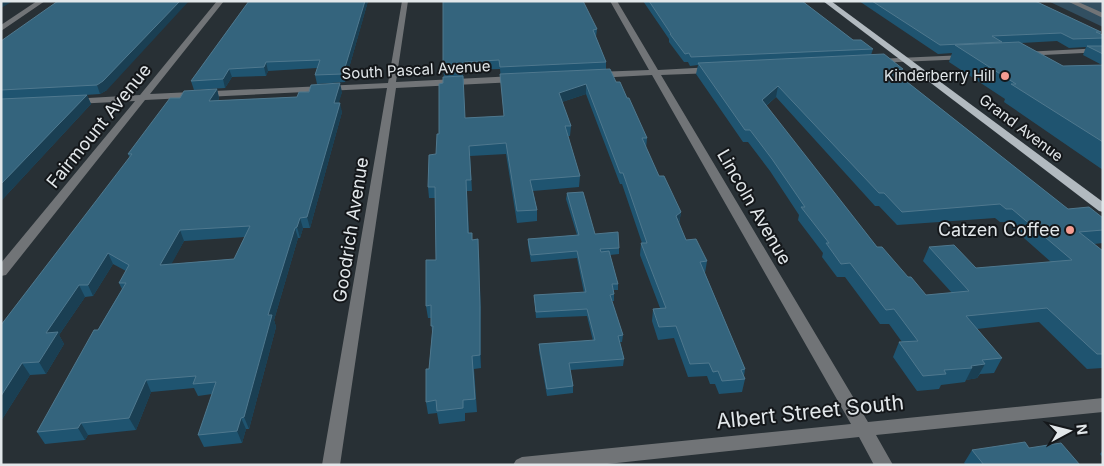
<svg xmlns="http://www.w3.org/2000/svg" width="1104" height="466" font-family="Inter,sans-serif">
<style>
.green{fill:#324f61}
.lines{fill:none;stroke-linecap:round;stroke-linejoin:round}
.minor{fill:#717477;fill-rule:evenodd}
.major{fill:#b2bac0;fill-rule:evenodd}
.wall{fill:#1f5470;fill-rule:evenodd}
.shaded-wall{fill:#1a3f53}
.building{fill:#34647d;stroke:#4f788e;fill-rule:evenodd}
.poi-dot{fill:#f59c91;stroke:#14171a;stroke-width:2}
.labels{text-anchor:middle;stroke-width:4;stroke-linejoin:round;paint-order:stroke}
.far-street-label{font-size:15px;fill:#e2e7ea;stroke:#14171a}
.far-poi-label{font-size:15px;fill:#e2e7ea;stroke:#14171a;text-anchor:end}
.street-label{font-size:18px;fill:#e2e7ea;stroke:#14171a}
.poi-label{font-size:18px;fill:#e2e7ea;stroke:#14171a;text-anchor:end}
.near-street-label{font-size:21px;fill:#e2e7ea;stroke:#14171a}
</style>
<rect width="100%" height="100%" fill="#283035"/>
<path class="green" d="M 1048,1 L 1103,1 L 1103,27 Z"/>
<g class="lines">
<path class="minor" d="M 37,1 L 45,1 L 1,31 L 1,25 Z
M 217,1 L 224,1 L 150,94 L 388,83 L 402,1 L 408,1 L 396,82 L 516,76 L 520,79 L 516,82 L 396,88 L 340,465 L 322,465 L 387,88 L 145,100 L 6,275 L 1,276 L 1,263 L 135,101 L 74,104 L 69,101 L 71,99 L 140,95 Z
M 610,1 L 617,1 L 658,70 L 713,67 L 717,70 L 713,73 L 661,75 L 868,422 L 1103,398 L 1103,412 L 876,435 L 893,465 L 874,465 L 859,437 L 598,465 L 513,465 L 516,460 L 522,457 L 851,424 L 652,75 L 596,78 L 592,75 L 596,72 L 649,70 Z
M 1067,1 L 1076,1 L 1103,13 L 1103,18 Z
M 1103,48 L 1103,52 L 1023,56 L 1019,54 L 1023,52 Z
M 965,55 L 968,55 L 968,59 L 876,63 L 872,61 L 876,59 Z"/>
<path class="major" d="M 823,1 L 831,1 L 1103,202 L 1103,212 L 1099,211 Z"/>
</g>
<path class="wall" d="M 249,1 L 368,1 L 345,82 L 317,84 L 315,75 L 317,68 L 268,71 L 266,76 L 232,77 L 225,88 L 194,90 L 191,81 Z
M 443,1 L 597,29 L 596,37 L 606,62 L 606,70 L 627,98 L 647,138 L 646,149 L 659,176 L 681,212 L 679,224 L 686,240 L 707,261 L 705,273 L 745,369 L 744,376 L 745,379 L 742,392 L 719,394 L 715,384 L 710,384 L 707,376 L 688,377 L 674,338 L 658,340 L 652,321 L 653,309 L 660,308 L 640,255 L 641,243 L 642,243 L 622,184 L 620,184 L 586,94 L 562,102 L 571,126 L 570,136 L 568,136 L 580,176 L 579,187 L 533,191 L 537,210 L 537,221 L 517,223 L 506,154 L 470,156 L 472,191 L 467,191 L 469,233 L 479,251 L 481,320 L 481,368 L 474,369 L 477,412 L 465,413 L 465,421 L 439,424 L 437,413 L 428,414 L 426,402 L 432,333 L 431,318 L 428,318 L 426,306 L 436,260 L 435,198 L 429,198 L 428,187 L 436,154 L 439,134 L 444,77 L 443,69 ZM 500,69 L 504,116 L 465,118 L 463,72 L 466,72 L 466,70 Z
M 643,1 L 802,1 L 853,40 L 873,49 L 871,55 L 903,69 L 901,77 L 1068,209 L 1103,218 L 1103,243 L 1094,244 L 1103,251 L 1103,368 L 1087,369 L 1039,322 L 977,329 L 1002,358 L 994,373 L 980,374 L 977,378 L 966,380 L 965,382 L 941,385 L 939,389 L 917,391 L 893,357 L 899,342 L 902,342 L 889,324 L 880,324 L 845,277 L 837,277 L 822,257 L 823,253 L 798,220 L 799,215 L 770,171 L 748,142 L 743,142 L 696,74 L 698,65 L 690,66 L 688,62 L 684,62 L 669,42 L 669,39 ZM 776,97 L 875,206 L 879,206 L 897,225 L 995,218 L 1000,222 L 1006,222 L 1051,262 L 976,268 L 929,247 L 923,261 L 952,293 L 926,295 L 877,247 L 766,106 Z
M 859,1 L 1035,1 L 1101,32 L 1100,34 L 1103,38 L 1103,170 L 1004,102 L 1005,99 L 949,62 L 952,53 L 938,54 ZM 1057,41 L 1069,48 L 1086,47 L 1083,55 L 1102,65 L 1063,66 L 1021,43 Z
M 1,41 L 107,90 L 100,94 L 55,97 L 87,95 L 91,104 L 1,201 Z
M 217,89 L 219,98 L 218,101 L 297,97 L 342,92 L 338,103 L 342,112 L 310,228 L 303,228 L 300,238 L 298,238 L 274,320 L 276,327 L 249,429 L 246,429 L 242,443 L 204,447 L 198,435 L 212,394 L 198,396 L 194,388 L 151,392 L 136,430 L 88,435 L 85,440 L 45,444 L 37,432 L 122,289 L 119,283 L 126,271 L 113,264 L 93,296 L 85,297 L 59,335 L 64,344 L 46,374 L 30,375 L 1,421 L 1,325 L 130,158 L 128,154 L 180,98 ZM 245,237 L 234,259 L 171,264 L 184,241 Z
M 567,193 L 595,234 L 619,248 L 619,254 L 610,255 L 618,284 L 618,290 L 613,290 L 614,294 L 614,301 L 612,301 L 623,335 L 622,342 L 620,342 L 624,359 L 623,366 L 570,370 L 573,386 L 573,393 L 547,396 L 539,351 L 539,344 L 593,341 L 587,316 L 536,318 L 534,295 L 584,293 L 577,258 L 531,262 L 528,245 L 528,239 L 577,235 L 566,199 Z
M 1029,448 L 1080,465 L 966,465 L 964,463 L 972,450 Z
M 1103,450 L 1103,458 L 1100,454 Z"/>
<path class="shaded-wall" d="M 1,1 L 13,1 L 1,8 Z
M 180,1 L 189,1 L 107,90 L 100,94 L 97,85 Z
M 365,1 L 368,1 L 345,82 L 343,74 Z
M 266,62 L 268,71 L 266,76 L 264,67 Z
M 229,69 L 232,77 L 225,88 L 223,79 Z
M 340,83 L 342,92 L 336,113 L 334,103 Z
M 586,84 L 586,94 L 559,103 L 559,93 Z
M 778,86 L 776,97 L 759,111 L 762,100 Z
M 217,89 L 219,98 L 212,111 L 209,101 Z
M 87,95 L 91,104 L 1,201 L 1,184 Z
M 340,103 L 342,112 L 310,228 L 307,217 Z
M 681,212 L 679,223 L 674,228 L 676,216 Z
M 300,218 L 303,228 L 300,238 L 297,227 Z
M 295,228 L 298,238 L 274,320 L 276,327 L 249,429 L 244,417 L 268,315 Z
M 180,230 L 184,241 L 165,276 L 160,265 Z
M 478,239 L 481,320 L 481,368 L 480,355 Z
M 108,253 L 113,264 L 93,296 L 88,285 Z
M 79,285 L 85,297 L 59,335 L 64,344 L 46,374 L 39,362 L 46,333 Z
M 22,363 L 30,375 L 1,421 L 1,396 Z
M 985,364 L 977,378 L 966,380 L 972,368 L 971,366 Z
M 146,380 L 151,392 L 136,430 L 129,418 Z
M 241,418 L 246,429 L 242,443 L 237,431 Z
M 81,423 L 88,435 L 85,440 L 78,428 Z"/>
<path class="building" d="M 58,1 L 180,1 L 103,81 L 97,85 L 1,90 L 1,41 Z
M 249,1 L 365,1 L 343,74 L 315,75 L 320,60 L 266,62 L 264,67 L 229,69 L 223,79 L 191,81 Z
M 443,1 L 583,1 L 597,29 L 593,30 L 606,62 L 500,67 L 499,60 L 465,62 L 465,64 L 462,64 L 462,69 L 443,69 Z
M 649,1 L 802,1 L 853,40 L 861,40 L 873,49 L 691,57 L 689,53 L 685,54 L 670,34 L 671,34 Z
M 872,1 L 1035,1 L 1101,32 L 1096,32 L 1103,35 L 1103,38 L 1073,39 L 1061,33 L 992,36 L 1002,42 L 940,45 Z
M 1019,42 L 1063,66 L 1103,65 L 1103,142 L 1011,84 L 1016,84 L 955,45 Z
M 1087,46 L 1103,46 L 1103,54 Z
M 884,54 L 903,69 L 896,70 L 901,74 L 897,74 L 1068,209 L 1089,207 L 1103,218 L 1103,230 L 1079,232 L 1103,251 L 1103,354 L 1097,354 L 1047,308 L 966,316 L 1002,358 L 982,360 L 985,364 L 971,366 L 972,368 L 944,370 L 946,374 L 923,376 L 899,342 L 918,341 L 894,309 L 886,310 L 850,263 L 841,264 L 826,243 L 829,243 L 801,207 L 805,207 L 772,159 L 750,130 L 745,130 L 698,63 ZM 778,86 L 879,193 L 884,193 L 902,212 L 1000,204 L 1006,209 L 1012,209 L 1072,260 L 976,268 L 954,245 L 929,247 L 969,291 L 926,295 L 911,277 L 908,277 L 882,247 L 877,247 L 762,100 Z
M 610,69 L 616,82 L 620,82 L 627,98 L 629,98 L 647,138 L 642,138 L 659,176 L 664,176 L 681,212 L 676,216 L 686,240 L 696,239 L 707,261 L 700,262 L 745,369 L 741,370 L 745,379 L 722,381 L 718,371 L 713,372 L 709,363 L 690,364 L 676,326 L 659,327 L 653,309 L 666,308 L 641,243 L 647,243 L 623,173 L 620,173 L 586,84 L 559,93 L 571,126 L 565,126 L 580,176 L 530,180 L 537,210 L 517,211 L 506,143 L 469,146 L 471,180 L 466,180 L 468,233 L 472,233 L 472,240 L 478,239 L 480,307 L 480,355 L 472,356 L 475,399 L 463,400 L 463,408 L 437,411 L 436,400 L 426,402 L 426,369 L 429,369 L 433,326 L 431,326 L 431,305 L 426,306 L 426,260 L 436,260 L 435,187 L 428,187 L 429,155 L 436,154 L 437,134 L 439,134 L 439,84 L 443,83 L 443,77 L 463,76 L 465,118 L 504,116 L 500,74 Z
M 340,83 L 334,103 L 340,103 L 307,217 L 300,218 L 297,227 L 295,228 L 268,315 L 272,315 L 244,417 L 241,418 L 237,431 L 198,435 L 216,382 L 193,384 L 196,376 L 146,380 L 129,418 L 81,423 L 78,428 L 37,432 L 94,330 L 98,330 L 126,283 L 119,283 L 129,265 L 108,253 L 88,285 L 79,285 L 46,333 L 58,332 L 39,362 L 22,363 L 1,396 L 1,325 L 132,154 L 128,154 L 170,98 L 180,98 L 184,91 L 217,89 L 209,101 L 297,97 L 299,92 L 309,92 L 311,85 ZM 250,226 L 234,259 L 160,265 L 180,230 Z
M 87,95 L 1,184 L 1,99 Z
M 583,192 L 595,234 L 618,232 L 619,248 L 600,249 L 601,252 L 609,251 L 618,284 L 612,284 L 614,294 L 610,295 L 623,335 L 618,336 L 624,359 L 569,363 L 573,386 L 547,389 L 539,344 L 595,340 L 587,309 L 536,312 L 534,295 L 586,292 L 577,251 L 531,255 L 528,239 L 579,235 L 567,193 Z
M 1025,442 L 1029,448 L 1061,443 L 1080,465 L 984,465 L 972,450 Z"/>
<g class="poi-dot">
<circle cx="1005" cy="76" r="5"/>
<circle cx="1070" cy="230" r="5"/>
</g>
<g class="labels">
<g class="far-street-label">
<text transform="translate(416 70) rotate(-3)" y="5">South Pascal Avenue</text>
<text transform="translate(1021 128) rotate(37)" y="5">Grand Avenue</text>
</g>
<g class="far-poi-label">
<text x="995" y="81">Kinderberry Hill</text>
</g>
<g class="street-label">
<text transform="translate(99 126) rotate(-51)" y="6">Fairmount Avenue</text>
<text transform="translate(754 207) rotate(60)" y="6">Lincoln Avenue</text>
<text transform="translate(351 230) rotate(-81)" y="6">Goodrich Avenue</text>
</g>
<g class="poi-label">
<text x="1060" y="236">Catzen Coffee</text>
</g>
<g class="near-street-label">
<text transform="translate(810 412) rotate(-6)" y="7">Albert Street South</text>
</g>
</g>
<rect width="1104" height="466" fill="none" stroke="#e2e7ea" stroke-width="5"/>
<g transform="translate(1069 431) rotate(83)" stroke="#14171a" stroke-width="4" paint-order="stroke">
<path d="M0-4L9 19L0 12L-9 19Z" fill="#e2e7ea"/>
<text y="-8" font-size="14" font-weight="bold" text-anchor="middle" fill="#e2e7ea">N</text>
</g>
</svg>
